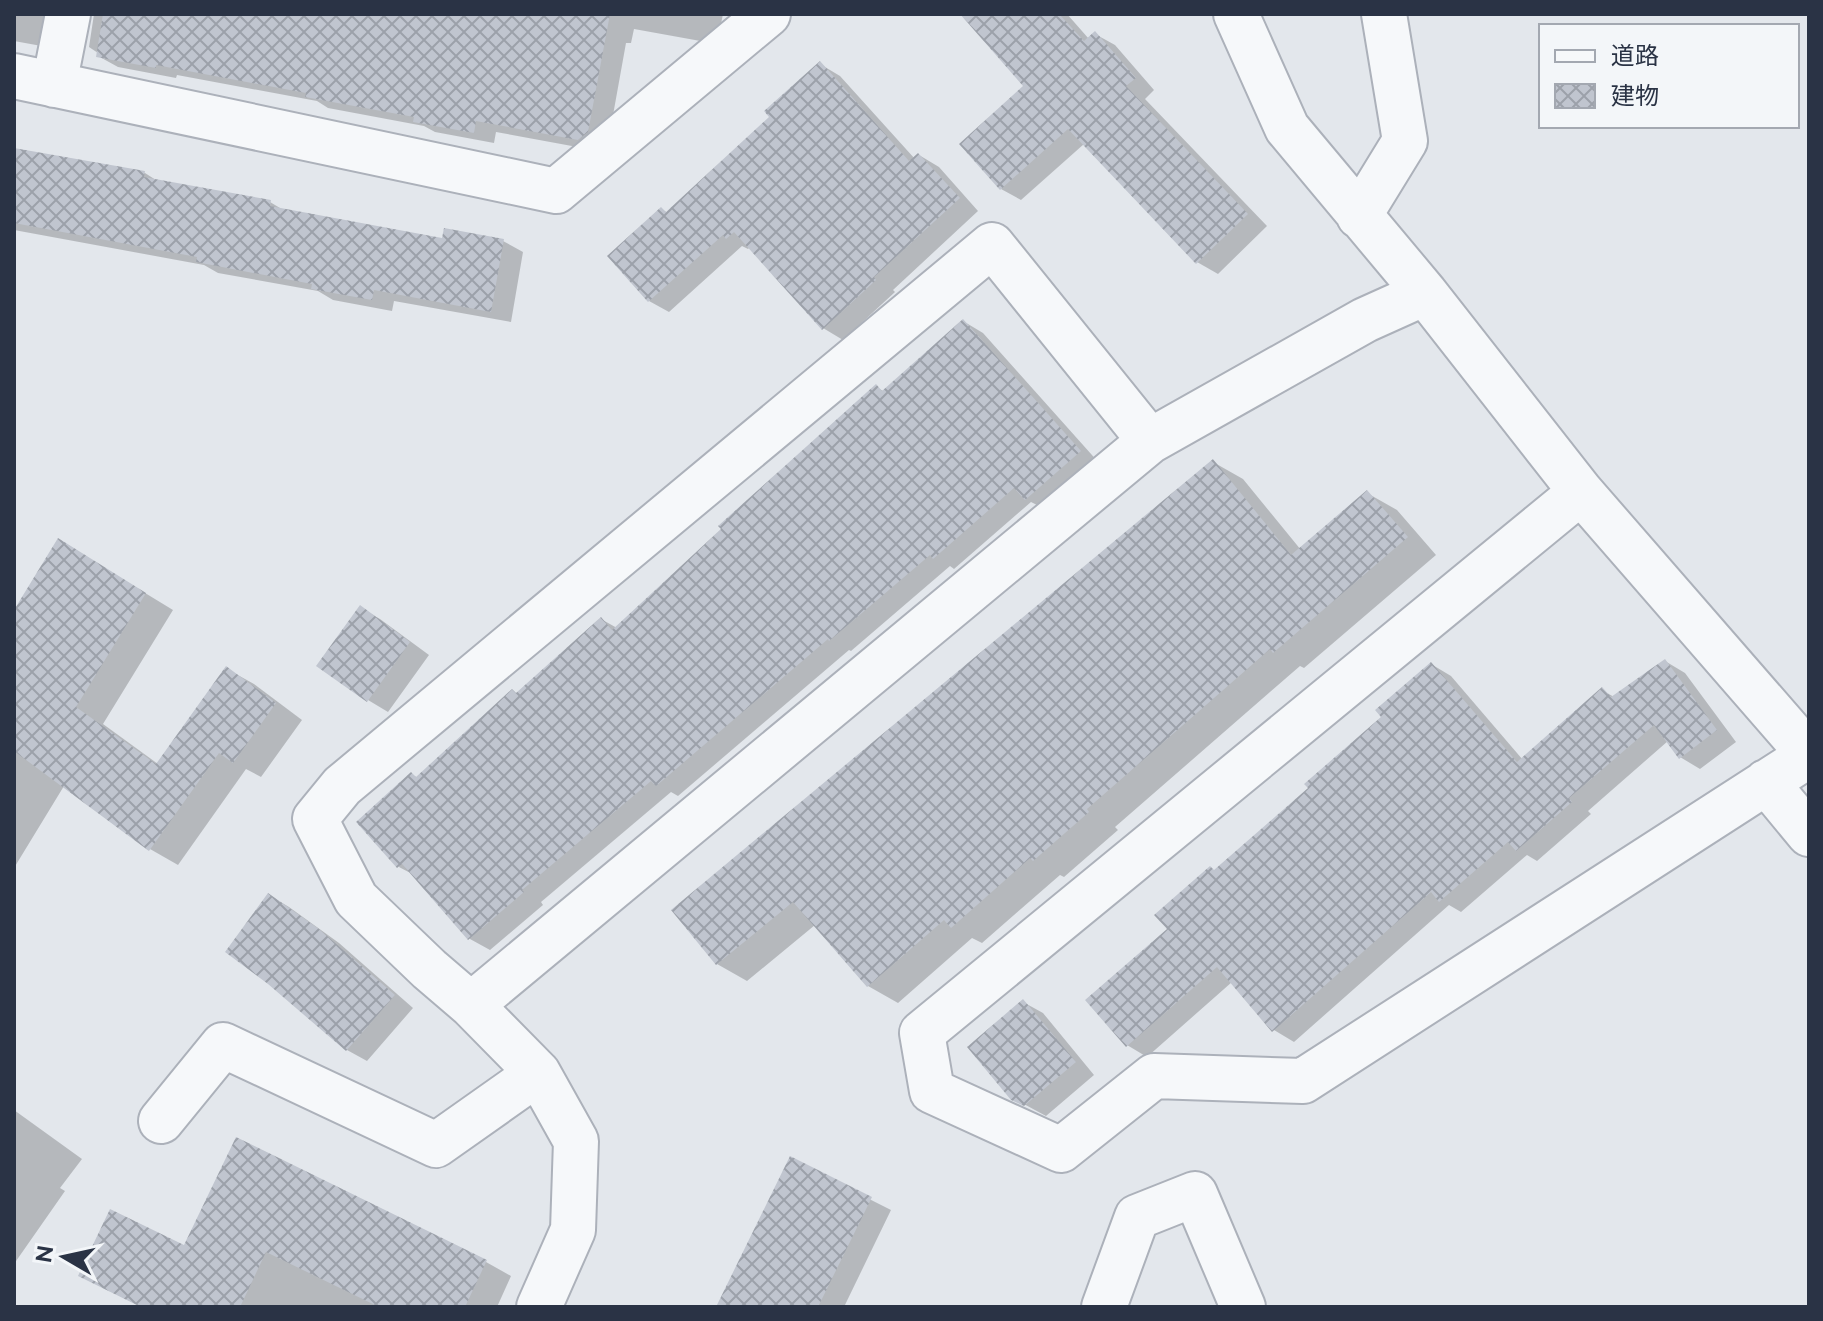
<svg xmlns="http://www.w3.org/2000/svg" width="1823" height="1321" font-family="Raleway,'Noto Sans JP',sans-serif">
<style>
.shadow{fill:#0003}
.building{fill:url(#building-cross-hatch)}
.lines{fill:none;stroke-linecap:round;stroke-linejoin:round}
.minor-casing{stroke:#acb1ba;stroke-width:48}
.minor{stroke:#f6f8fa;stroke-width:44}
</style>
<defs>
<pattern id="building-cross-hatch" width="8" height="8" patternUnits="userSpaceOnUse" patternTransform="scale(2)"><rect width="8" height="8" fill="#c0c5cf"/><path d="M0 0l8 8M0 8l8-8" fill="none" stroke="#9ca1aa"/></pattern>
</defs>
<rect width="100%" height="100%" fill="#e3e7ec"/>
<path class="shadow" d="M 14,14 L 67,14 L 58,49 L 14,41 Z
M 94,14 L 723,14 L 717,44 L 634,29 L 631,43 L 626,43 L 608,143 L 599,151 L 496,132 L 494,143 L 435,132 L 424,126 L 328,108 L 317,101 L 177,75 L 176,78 L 118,67 L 98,56 L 98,53 L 89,47 Z
M 979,14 L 1067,14 L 1089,39 L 1095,34 L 1115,45 L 1154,90 L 1145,99 L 1267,226 L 1218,274 L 1197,262 L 1084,144 L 1021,200 L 1001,189 L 1026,86 Z
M 820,64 L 840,76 L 915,159 L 919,155 L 939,167 L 978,211 L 893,290 L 895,292 L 843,340 L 823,328 L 750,247 L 748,249 L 742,246 L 669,312 L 649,301 L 661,209 L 668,213 L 772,117 Z
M 14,150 L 145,173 L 159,182 L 270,202 L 285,211 L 443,240 L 503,241 L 523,252 L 511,322 L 394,301 L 392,311 L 333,300 L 318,291 L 218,273 L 204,265 L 14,230 Z
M 963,321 L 983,333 L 1100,464 L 1047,510 L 1031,502 L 954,569 L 950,566 L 851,651 L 849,650 L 678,796 L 671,792 L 541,902 L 543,905 L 490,950 L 470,939 L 416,876 L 399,867 L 411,774 L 418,778 L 518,694 L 601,619 L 617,628 L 876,387 L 885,392 Z
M 1213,462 L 1243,479 L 1301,550 L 1367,493 L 1397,510 L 1436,555 L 1304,668 L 1300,666 L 1115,827 L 1118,830 L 1064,877 L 1060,875 L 982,943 L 972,938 L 898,1003 L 868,986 L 815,925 L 747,981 L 717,964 Z
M 86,557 L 173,610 L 103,724 L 158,764 L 227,669 L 254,684 L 302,720 L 261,777 L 246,769 L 178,865 L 150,849 L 64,786 L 14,868 L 14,614 Z
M 360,608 L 380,619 L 429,655 L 388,712 L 368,700 Z
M 1665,661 L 1685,673 L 1736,742 L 1700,769 L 1680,757 L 1668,741 L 1588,811 L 1591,814 L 1537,861 L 1527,855 L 1461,912 L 1449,905 L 1294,1042 L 1274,1030 L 1232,982 L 1147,1057 L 1127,1045 L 1169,929 L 1215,871 L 1310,788 L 1383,717 L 1431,664 L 1451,676 L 1523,760 L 1602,690 L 1614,697 Z
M 269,895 L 289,907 L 339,943 L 413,1008 L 367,1061 L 347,1050 Z
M 1023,1002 L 1043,1013 L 1094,1075 L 1046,1116 L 1013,1098 Z
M 14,1110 L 82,1159 L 60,1188 L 65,1191 L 14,1264 Z
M 237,1140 L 486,1262 L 511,1276 L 497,1307 L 141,1307 L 81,1275 L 185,1248 Z
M 790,1159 L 891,1210 L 844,1307 L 718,1307 Z"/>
<path class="building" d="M 103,14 L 610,14 L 588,132 L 578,140 L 476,121 L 474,133 L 413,122 L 414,117 L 305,97 L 306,93 L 156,65 L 156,68 L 96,57 Z
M 960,14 L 1059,14 L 1084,41 L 1095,31 L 1136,78 L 1126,86 L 1248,214 L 1196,264 L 1068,129 L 1000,190 L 959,144 L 1023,86 Z
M 820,61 L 909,161 L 918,153 L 960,198 L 874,277 L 876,280 L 822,330 L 734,232 L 726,239 L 723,235 L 648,302 L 607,256 L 661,207 L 666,212 L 769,117 L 764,111 Z
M 14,148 L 145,171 L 144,177 L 271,200 L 270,206 L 442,238 L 444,228 L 504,239 L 491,312 L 374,290 L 372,300 L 311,289 L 312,284 L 196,262 L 197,257 L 14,223 Z
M 963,319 L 1081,451 L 1025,500 L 1014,488 L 933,559 L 930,555 L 829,641 L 828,639 L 656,786 L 651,781 L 522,890 L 524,892 L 468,940 L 402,864 L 397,868 L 356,822 L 411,772 L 416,777 L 512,689 L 516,693 L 601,617 L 612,630 L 721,529 L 718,526 L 876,384 L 882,391 Z
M 1213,459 L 1291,555 L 1367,490 L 1408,537 L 1273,653 L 1270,649 L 1087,809 L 1089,812 L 1033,861 L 1030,858 L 951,928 L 944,920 L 867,987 L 793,902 L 716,965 L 671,910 Z
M 58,538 L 146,593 L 76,707 L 156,764 L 226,666 L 276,703 L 233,763 L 219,753 L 149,851 L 14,751 L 14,610 Z
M 360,605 L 410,642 L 367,702 L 316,666 Z
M 1665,659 L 1717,730 L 1679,759 L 1654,725 L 1569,798 L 1572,802 L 1516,851 L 1508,842 L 1439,902 L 1431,892 L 1272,1032 L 1217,967 L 1126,1047 L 1085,1000 L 1167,929 L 1154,915 L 1210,866 L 1214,870 L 1308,788 L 1304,784 L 1381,717 L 1375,710 L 1431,662 L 1517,762 L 1602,687 L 1611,697 Z
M 268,893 L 319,929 L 395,995 L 346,1051 L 268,984 L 225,952 Z
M 1023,999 L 1076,1062 L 1024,1106 L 1011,1100 L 967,1047 Z
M 236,1137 L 487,1260 L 465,1307 L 379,1307 L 266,1252 L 240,1307 L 141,1307 L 78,1276 L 110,1209 L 184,1245 Z
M 790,1156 L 872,1197 L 818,1307 L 716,1307 Z"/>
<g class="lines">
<defs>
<path id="minor" d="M 1236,14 L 1287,128 L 1425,293 L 1581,492 L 1809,754
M 14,76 L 556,191 L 768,14
M 54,85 L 68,14
M 1359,216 L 1405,141 L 1384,14
M 1150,441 L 992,245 L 342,786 L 315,819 L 356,899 L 429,969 L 471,1005 L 1150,441 L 1365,320 L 1425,293
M 1581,492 L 922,1033 L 932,1091 L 1061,1150 L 1154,1076 L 1303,1081 L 1809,755
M 1766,782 L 1809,834
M 471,1005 L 538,1073 L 576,1141 L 573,1230 L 539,1307
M 161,1121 L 223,1045 L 436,1145 L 538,1073
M 1104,1307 L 1137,1217 L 1195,1194 L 1243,1307"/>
</defs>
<use href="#minor" class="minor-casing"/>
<use href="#minor" class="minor"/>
</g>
<rect width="1823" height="1321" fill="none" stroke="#2a3345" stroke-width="32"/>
<rect x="1539" y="24" width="260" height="104" fill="#f3f6f9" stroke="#a3a8b1" stroke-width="2"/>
<rect x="1555" y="50" width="40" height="12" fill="#f6f8fa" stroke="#a3a8b1" stroke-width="2"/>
<text x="1611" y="64" font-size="24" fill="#2a3345">道路</text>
<rect x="1555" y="84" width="40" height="24" fill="url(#building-cross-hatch)" stroke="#a3a8b1" stroke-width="2"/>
<text x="1611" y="104" font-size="24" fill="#2a3345">建物</text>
<g transform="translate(64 1257) rotate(279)" stroke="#f3f6f9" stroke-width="6" paint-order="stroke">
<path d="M0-6L14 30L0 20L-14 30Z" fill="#2a3345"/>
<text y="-12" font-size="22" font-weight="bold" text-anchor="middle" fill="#2a3345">N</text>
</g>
</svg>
